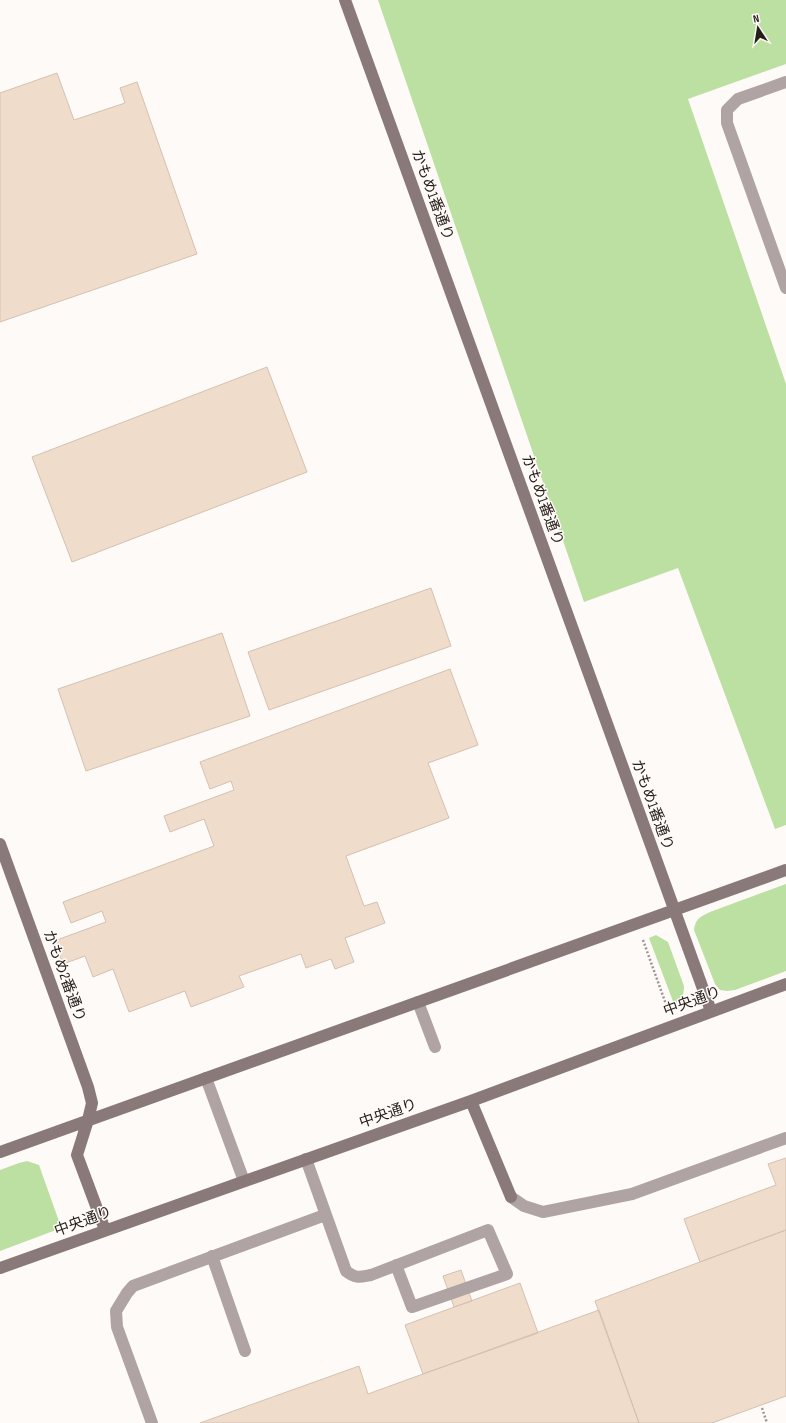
<svg xmlns="http://www.w3.org/2000/svg" width="786" height="1423" font-family="'Sofia Sans Condensed','Noto Sans JP',sans-serif">
<style>
.green{fill:#bbe0a2}
.building{fill:#f0dccb;stroke:#d4c1b0}
.lines{fill:none;stroke-linecap:round;stroke-linejoin:round}
.path{stroke:#9b9691;stroke-width:2.5;stroke-dasharray:2 2;stroke-linecap:butt}
.lane{stroke:#afa3a3;stroke-width:12}
.secondary{stroke:#8a7979;stroke-width:12}
.labels{text-anchor:middle;stroke-width:3;stroke-linejoin:round;paint-order:stroke}
.street-label{font-size:15px;fill:#261f19;stroke:#fefaf7}
</style>
<rect width="100%" height="100%" fill="#fefaf7"/>
<path class="green" d="M 378,0 L 786,0 L 786,64 L 688,99 L 786,384 L 786,825 L 775,829 L 678,568 L 584,602 Z
M 786,884 L 786,971 L 735,990 L 727,991 L 720,990 L 715,984 L 694,930 C 696,918 700,917 710,912 Z
M 656,935 L 668,942 L 684,986 C 684,995 682,1000 674,1004 L 649,938 Z
M 27,1161 L 39,1165 L 60,1224 L 56,1230 L 0,1251 L 0,1170 L 19,1163 Z"/>
<path class="building" d="M 57,73 L 74,120 L 125,103 L 120,88 L 137,82 L 197,254 L 0,322 L 0,93 Z
M 267,367 L 307,472 L 72,562 L 32,457 Z
M 431,588 L 451,646 L 269,710 L 248,652 Z
M 222,633 L 250,716 L 86,771 L 58,689 Z
M 450,669 L 478,745 L 428,763 L 449,818 L 346,856 L 364,906 L 377,902 L 385,923 L 345,938 L 354,962 L 335,969 L 331,959 L 306,968 L 301,954 L 239,976 L 244,987 L 191,1007 L 185,991 L 129,1012 L 113,969 L 93,977 L 85,956 L 63,964 L 54,941 L 106,922 L 102,911 L 71,923 L 63,902 L 214,846 L 204,819 L 170,832 L 164,816 L 234,790 L 231,781 L 210,789 L 200,762 Z
M 786,1158 L 786,1230 L 700,1262 L 684,1219 L 776,1185 L 768,1164 Z
M 786,1230 L 786,1396 L 712,1423 L 639,1423 L 595,1301 Z
M 461,1270 L 472,1301 L 454,1307 L 443,1276 Z
M 520,1283 L 538,1333 L 423,1374 L 405,1325 Z
M 599,1310 L 639,1423 L 200,1423 L 359,1366 L 368,1394 Z"/>
<g class="lines">
<path class="path" d="M 643,940 L 668,1010
M 762,1408 L 767,1423"/>
<path class="lane" d="M 786,82 L 738,99 L 727,110 L 727,123 L 786,288
M 418,1002 L 435,1047
M 206,1078 L 244,1181
M 306,1159 L 346,1271 C 356,1279 360,1277 371,1275 L 488,1230 L 507,1274 L 412,1307 L 396,1265
M 511,1197 L 524,1206 L 543,1212 L 632,1194 L 786,1138
M 212,1256 L 245,1351
M 152,1423 L 117,1327 L 116,1311 L 127,1293 L 133,1286 L 325,1215"/>
<path class="secondary" d="M 345,0 L 711,1011
M 0,844 L 88,1087 L 92,1103 L 88,1120 L 77,1155 L 105,1230
M 471,1101 L 511,1197
M 0,1152 L 786,870
M 0,1268 L 471,1101 L 786,984"/>
</g>
<g class="labels">
<g class="street-label">
<text transform="translate(433 195) rotate(70)" y="5">かもめ1番通り</text>
<text transform="translate(543 500) rotate(70)" y="5">かもめ1番通り</text>
<text transform="translate(653 805) rotate(70)" y="5">かもめ1番通り</text>
<text transform="translate(65 976) rotate(70)" y="5">かもめ2番通り</text>
<text transform="translate(692 1001) rotate(-20)" y="5">中央通り</text>
<text transform="translate(388 1113) rotate(-19)" y="5">中央通り</text>
<text transform="translate(83 1221) rotate(-20)" y="5">中央通り</text>
</g>
</g>
<g transform="translate(758 28) rotate(348)" stroke="#fefaf7" stroke-width="3" paint-order="stroke">
<path d="M0-3L7 15L0 10L-7 15Z" fill="#261f19"/>
<text y="-6" font-size="11" font-weight="bold" text-anchor="middle" fill="#261f19">N</text>
</g>
</svg>
